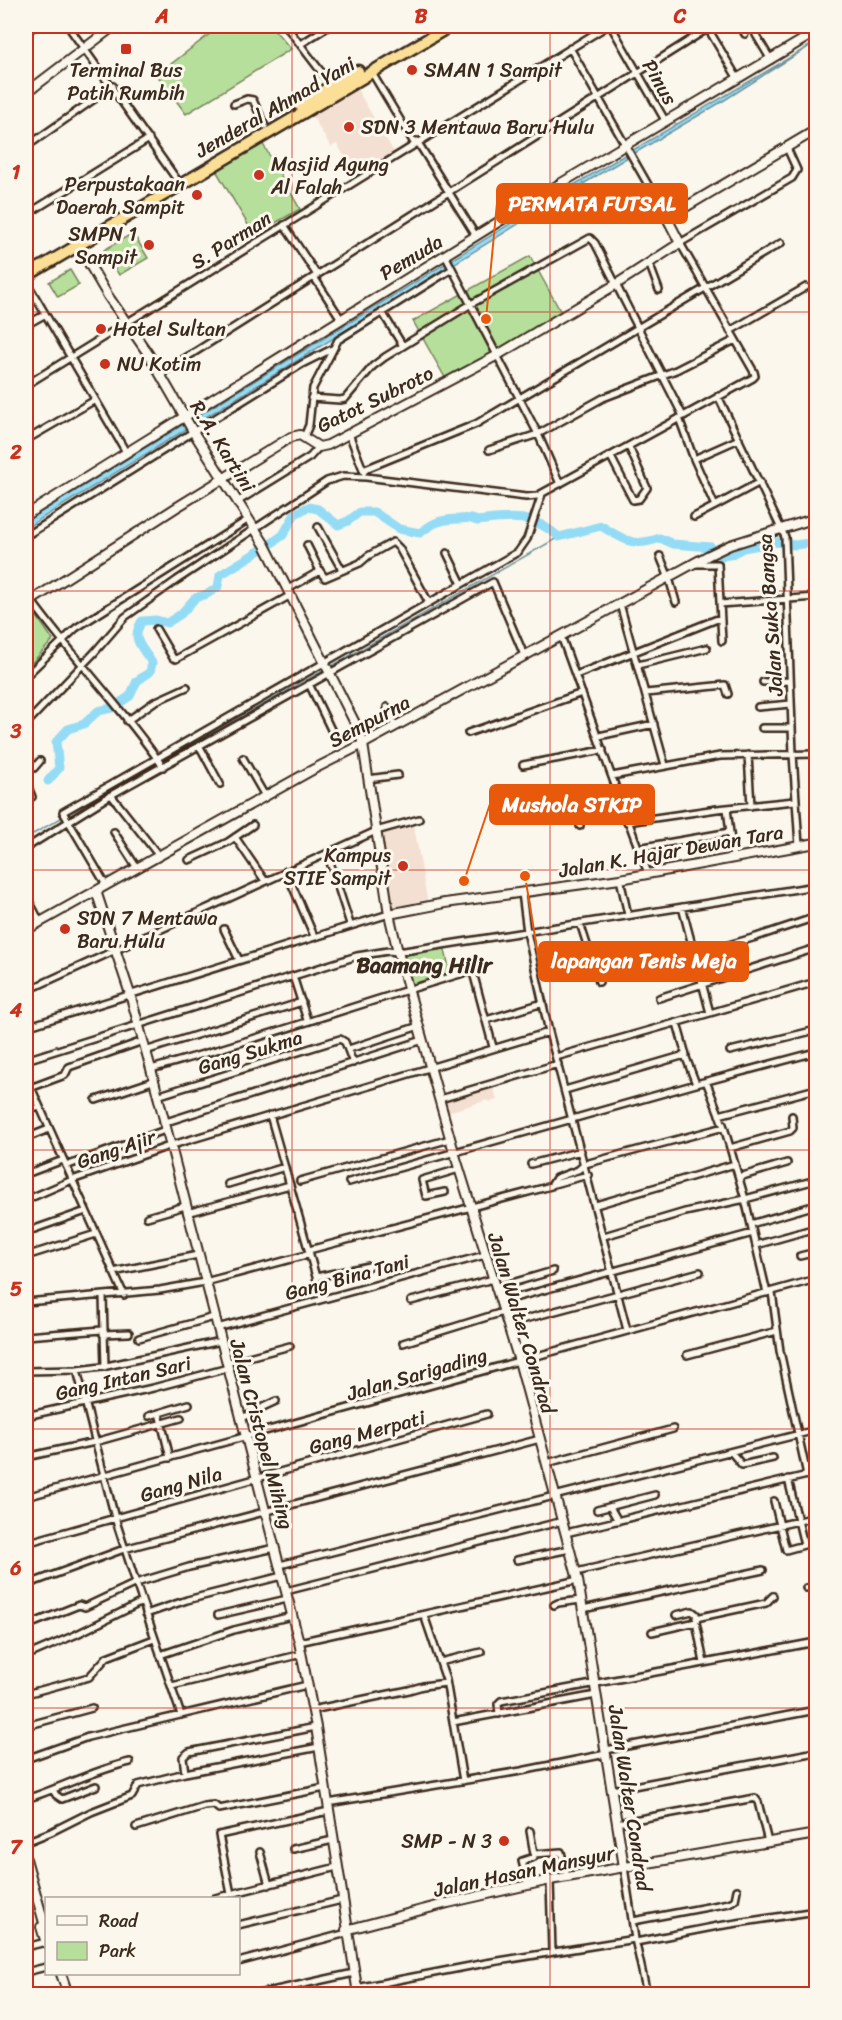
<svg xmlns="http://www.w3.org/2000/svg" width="842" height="2020" font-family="Sriracha,sans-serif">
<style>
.built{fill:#f4e0d3}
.green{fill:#b6df9c;stroke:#78845d;stroke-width:1.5}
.water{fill:#94dcf5;stroke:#70959f;stroke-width:1.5}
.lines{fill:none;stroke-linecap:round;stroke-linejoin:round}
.stream{stroke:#70959f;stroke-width:1.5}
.river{stroke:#94dcf5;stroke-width:9}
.street-casing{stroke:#3b2a1e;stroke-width:10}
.secondary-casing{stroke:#3b2a1e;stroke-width:12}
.highway-casing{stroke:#3b2a1e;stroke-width:15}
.street{stroke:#fbf7ec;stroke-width:5}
.secondary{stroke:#fbf7ec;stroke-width:8}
.highway{stroke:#fbdf96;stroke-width:10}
.grid{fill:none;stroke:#c8321e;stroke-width:1.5;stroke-opacity:0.55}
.poi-dot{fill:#c8321e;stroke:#fbf7ec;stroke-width:2}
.labels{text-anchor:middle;stroke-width:6;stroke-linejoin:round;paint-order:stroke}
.poi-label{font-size:20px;fill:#3b2a1e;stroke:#fbf7ec;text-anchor:start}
.street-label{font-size:20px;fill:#3b2a1e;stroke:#fbf7ec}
.quarter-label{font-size:22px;font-weight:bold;fill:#3b2a1e;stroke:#fbf7ec}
.leader{fill:none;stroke:#e8590c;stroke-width:2}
.callout-dot{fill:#e8590c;stroke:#fbf7ec;stroke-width:2}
.callout{fill:#e8590c;stroke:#e8590c;stroke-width:2}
.callout-label{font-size:21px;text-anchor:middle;font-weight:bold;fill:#fff}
.neatline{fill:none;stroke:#c8321e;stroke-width:2}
.grid-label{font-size:20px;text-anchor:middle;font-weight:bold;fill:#c8321e}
</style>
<rect width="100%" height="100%" fill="#fbf7ec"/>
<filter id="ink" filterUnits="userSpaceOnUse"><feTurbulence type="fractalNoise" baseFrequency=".0167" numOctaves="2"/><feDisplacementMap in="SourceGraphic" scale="12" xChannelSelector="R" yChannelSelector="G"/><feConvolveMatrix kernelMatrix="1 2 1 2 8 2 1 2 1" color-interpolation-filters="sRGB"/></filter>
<g filter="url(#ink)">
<path class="built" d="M 354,84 L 394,152 L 356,175 L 337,144 L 331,147 L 309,111 Z
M 414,826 L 427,899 L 392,908 L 382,832 Z
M 492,1083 L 497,1100 L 489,1102 L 488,1100 L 448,1112 L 445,1099 Z"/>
<path class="green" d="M 220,26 L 271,26 L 291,49 L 186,114 L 157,75 Z
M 260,139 L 300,209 L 254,235 L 214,167 Z
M 133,233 L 148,258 L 119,275 L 104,250 Z
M 530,256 L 563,316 L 447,381 L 413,321 Z
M 70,270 L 79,285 L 58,297 L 49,282 Z
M 29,605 L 53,640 L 26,669 L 26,608 Z
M 444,946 L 451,976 L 410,987 L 402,956 Z"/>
<path class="water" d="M 816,42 L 723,101 L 601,173 L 26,528 L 26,521 L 557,195 Z"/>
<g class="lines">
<path class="stream" d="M 330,667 L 559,537
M 163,761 L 326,669
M 26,838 L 158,763
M 771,1837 L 816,1830
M 705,1849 L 763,1839
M 439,1909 L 539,1886
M 352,1933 L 420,1914"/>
<path class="river" d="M 48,781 L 59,768 L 56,742 L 68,729 L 84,724 L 98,711 L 112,708 L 130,696 L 137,681 L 150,672 L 152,663 C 142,646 130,640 142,621 L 156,620 L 167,623 L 181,614 L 195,598 L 207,594 L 218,587 L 220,575 L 272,543 L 283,535 L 295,514 L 308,507 L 318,509 L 338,525 L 348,521 L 360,512 L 374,512 L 399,529 L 420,533 C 434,522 440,520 457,519 C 465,519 469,517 477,521 C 510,517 532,513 559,537 L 601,526 C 625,540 633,548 660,538 L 673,544 L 711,547 L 721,556 L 732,554 L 743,548 L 777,542 L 795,545 L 816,542"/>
<defs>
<path id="street" d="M 68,26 L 180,184
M 286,26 L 332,86
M 611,26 L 666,122
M 740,26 L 745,34
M 707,27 L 738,79
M 26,32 L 35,26
M 756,35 L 771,60
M 301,44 L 329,26
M 570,48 L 667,218
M 372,73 L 414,143
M 234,104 L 247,99 L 253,100 L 265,126
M 417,141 L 476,236
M 26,147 L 113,86
M 26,215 L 149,139
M 284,225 L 317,275
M 445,255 L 538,434 L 560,484
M 649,263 L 659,290
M 314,277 L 341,319
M 26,281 L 126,452
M 382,312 L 403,346
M 26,325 L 44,315
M 730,331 L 806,287
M 160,374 L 712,26
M 26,385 L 607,26
M 718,396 L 785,537 L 793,754 L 799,846
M 311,398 L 340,400 L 345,399 L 373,366 L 385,357 L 471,304 L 590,238 L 595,243 L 683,416
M 679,418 L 694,459
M 349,434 L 364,472
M 304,437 L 309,425 L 313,388 L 338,340 L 452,269
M 739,439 L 694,459 L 715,506 L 760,482
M 26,440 L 95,400
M 489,450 L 538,434 L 603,398 L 676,370 L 735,340
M 611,457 L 633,500 L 639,499 L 647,488 L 629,447
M 363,470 L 476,424 L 781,243
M 237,502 L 310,457 L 319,447
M 694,517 L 715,506
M 318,527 L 342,570
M 26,536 L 302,364 L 332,349
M 307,545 L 320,571
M 447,553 L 462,584
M 660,556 L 669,578 L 676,602
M 696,564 L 718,564 L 722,641
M 288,589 L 320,571 L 325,578 L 360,563 L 368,556 L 393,542 L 399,548 L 429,603
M 31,600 C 73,658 123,708 163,767
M 620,604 L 665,765
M 720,604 L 816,597
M 156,629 L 173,658 L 176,659 L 291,595
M 561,636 C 590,715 617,794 648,873
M 638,665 L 707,648
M 576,675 L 720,618
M 26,676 L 76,628 L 249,519
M 763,682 L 790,681
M 309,684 L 337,742
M 646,693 L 725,685 L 728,694
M 387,707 L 395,726
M 758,707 L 791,704
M 127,721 L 154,702 L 187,687
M 26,724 L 94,653 L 125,617 L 177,580 L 327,481 L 343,476 L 366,477 L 526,497 L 537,496 L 753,378 L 755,376 L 754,372 L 680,243 L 792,178 L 797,170 L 787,148
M 762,728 L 792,728
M 468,733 L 582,693
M 599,736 L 654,724
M 200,747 L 220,784
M 748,755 L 751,806
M 243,758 L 265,796
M 523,765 L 603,750
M 26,772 L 34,768 L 40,761
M 612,776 L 720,756 L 816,754
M 368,779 L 398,775
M 26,781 L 32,797
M 111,795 L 159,856
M 579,807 L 580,826
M 727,808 L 733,858
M 545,812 L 620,801
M 627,822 L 717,809 L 795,801
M 114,832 L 137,868
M 235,837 L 265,881
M 26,848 L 111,795 L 493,582 L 524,655
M 638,848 L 730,832
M 327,853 L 350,924
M 189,860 L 228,842 L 253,825
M 286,871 L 314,936
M 620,879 L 628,915
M 106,885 L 63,812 L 518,552 L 527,539 L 542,494
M 522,893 L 527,932 L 549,1032 L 627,1330
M 26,895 L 40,922
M 682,907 L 710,1013 L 816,982
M 580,923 L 599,982
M 224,929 L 239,960
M 632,973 L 756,937 L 816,917
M 293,976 L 307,1020
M 26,991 L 376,831 L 419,819
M 659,998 L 816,948
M 486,1020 L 543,1003
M 677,1023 L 686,1055
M 26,1027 L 389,914
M 349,1049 L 419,1026
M 145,1051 L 302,1002
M 730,1051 L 816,1030
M 556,1057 L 710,1013
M 26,1060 L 357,956 L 388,951 L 398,952 L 816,886
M 151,1069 C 257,1040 361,1003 467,972 L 472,973 L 474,976 L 493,1047
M 26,1076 L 124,1295
M 706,1081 L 724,1127 L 745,1199 L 767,1293
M 30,1088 L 65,1075 L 69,1067 L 143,1041
M 565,1090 L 685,1055 L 696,1084
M 157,1096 L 340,1039 L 345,1042 L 353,1063
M 440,1099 L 558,1064
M 96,1100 L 153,1081
M 26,1111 L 39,1107
M 270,1115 L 322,1298
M 719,1115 L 816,1089
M 163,1123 L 423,1040
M 26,1138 L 49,1129
M 730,1148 L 790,1131 L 793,1128 L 792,1116
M 531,1164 L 581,1151
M 66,1166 L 165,1130
M 26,1174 L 63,1160
M 739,1177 L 787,1163
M 300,1181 L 450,1139
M 349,1182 L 696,1084 L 816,1052
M 228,1184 L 285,1167
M 554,1184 L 588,1175
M 445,1192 L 426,1196 L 422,1180 L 459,1169
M 26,1200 L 72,1180 L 169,1146 L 549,1032
M 596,1205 L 735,1164
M 187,1213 L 290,1185
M 147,1217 L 185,1206
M 751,1224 L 816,1205
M 26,1232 L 86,1211
M 604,1236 L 685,1212 L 745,1199 L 816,1180
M 756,1245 L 816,1228
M 309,1250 L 551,1186 L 556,1178 L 578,1170 L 585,1164 L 724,1127
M 26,1256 L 96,1234
M 800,1256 L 816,1252
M 113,1272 L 198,1255
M 316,1277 L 369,1266
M 495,1288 L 553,1271
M 772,1292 L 780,1351 L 807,1475
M 103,1296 L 105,1367
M 411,1301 L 493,1279
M 26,1302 L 160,1290 L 205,1282 L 310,1254
M 500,1302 L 753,1233
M 507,1324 L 700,1272
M 217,1328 L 485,1255
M 103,1334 L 129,1333
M 26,1336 L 102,1330
M 139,1338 L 214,1317
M 403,1343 L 503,1312
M 687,1355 L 777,1331
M 226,1363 L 290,1346
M 26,1371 L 77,1370 L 102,1367 L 221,1341
M 159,1413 L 170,1458
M 26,1416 L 153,1388 L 228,1368
M 149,1416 L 189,1404
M 240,1418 L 259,1412 L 263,1407 L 276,1401
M 731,1452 L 742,1465 L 773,1458
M 26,1457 L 95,1442 L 181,1418
M 547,1463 L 673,1429
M 26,1497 L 816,1279
M 774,1501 L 786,1550 L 804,1545 L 788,1479
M 610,1507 L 618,1521
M 597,1510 L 655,1495
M 566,1533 L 816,1473
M 26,1543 L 487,1414
M 517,1560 L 570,1549
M 280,1565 L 816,1430
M 576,1572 L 816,1517
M 26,1585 L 124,1549 L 540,1439
M 806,1588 L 816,1587
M 286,1591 L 563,1521
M 554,1605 L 558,1603 L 581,1600
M 583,1609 L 763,1570
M 146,1614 L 187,1600 L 282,1576
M 218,1615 L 287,1599
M 424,1615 L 446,1680 L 463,1781
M 676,1615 L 692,1611 L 696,1614 L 697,1619
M 696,1618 L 766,1603 L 773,1596
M 26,1626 L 79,1605 L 85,1607 L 136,1583 L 115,1518 L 77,1370
M 652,1632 L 696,1622 L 704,1663
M 299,1642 L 578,1580
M 160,1655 L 234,1630 L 292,1616
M 26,1656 L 75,1635 L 142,1602
M 440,1662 L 481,1652
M 172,1686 L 302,1654
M 26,1694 L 89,1677 L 107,1657 L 154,1639
M 312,1710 L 409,1690 L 423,1686 L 446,1683
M 499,1714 L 498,1704 L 501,1701 L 816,1642
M 181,1715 L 136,1583 L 189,1567 L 275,1548
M 453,1722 L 596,1695
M 26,1726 L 92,1708
M 606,1750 L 816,1710
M 26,1759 L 88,1737 L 307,1685
M 185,1773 L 183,1757 L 189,1752 L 316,1727
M 53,1790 L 56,1795 L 62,1799 L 96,1786
M 612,1790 L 816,1752
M 26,1799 C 61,1788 94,1770 130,1762
M 328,1803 L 521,1771 L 606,1754
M 617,1823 L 755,1798 L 758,1802 L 768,1842
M 136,1827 L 204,1806 L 214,1805 L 219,1809 L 325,1788
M 530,1831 L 534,1854 L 561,1852 L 567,1877
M 26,1842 L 51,1832 L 91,1812 L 132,1796 L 138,1785 L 185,1773 L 319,1747
M 293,1849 L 333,1840
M 260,1852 L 269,1885
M 624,1867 L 635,1939 L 647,1994
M 550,1880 L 552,1952
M 528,1885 L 522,1861 L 534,1857 L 534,1854
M 231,1894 L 219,1835 L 329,1811
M 215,1898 L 337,1867
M 633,1921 L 729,1903 L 735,1900 L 737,1890
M 238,1925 L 342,1900
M 636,1942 L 718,1926 L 816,1911
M 26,1947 L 46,1942
M 238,1962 L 347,1933
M 26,1972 L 46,1967
M 356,1988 L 486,1963 L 635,1939
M 258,1994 L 354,1973"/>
<path id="secondary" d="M 26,93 L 114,26
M 78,245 L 108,296 L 149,355 L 194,433 L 265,545 L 359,731 L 363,744 L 389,914 L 398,952 L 454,1152 L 519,1361 L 578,1580 L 624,1867
M 26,515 L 553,188 L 816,32
M 26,604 L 177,507 L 291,437 L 300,435 L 319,447 L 328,445 L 496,356 L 615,285 L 680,243 L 667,218 L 816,130
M 96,891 L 130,994 L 151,1069 L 299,1642 L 316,1727 L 358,1994
M 389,914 L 445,903 L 620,879 L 816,843
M 26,930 L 314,769 L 363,744 L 709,555 L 730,545 L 816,518
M 26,1859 L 46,1930
M 41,1927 L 46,1943
M 346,1930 L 448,1903 L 550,1880 L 816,1834
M 61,1974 L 68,1994"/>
<path id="highway" d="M 299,105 L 358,71
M 26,276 L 450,26"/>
</defs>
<use href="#street" class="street-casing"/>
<use href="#secondary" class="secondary-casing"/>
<use href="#highway" class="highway-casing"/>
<use href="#street" class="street"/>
<use href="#secondary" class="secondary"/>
<use href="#highway" class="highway"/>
</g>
</g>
<path class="grid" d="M 292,26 L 292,1994M 550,26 L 550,1994M 26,312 L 816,312M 26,591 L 816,591M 26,870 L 816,870M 26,1150 L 816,1150M 26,1429 L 816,1429M 26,1708 L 816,1708"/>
<g class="poi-dot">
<rect x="120" y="43" width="12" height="12" rx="3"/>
<circle cx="412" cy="70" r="6"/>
<circle cx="349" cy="127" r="6"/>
<circle cx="259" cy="175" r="6"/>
<circle cx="197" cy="195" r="6"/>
<circle cx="149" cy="245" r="6"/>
<circle cx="101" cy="329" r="6"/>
<circle cx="105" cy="364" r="6"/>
<circle cx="403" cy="866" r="6"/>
<circle cx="65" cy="929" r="6"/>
<circle cx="504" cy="1841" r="6"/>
</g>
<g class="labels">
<g class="poi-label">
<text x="126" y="77" text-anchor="middle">Terminal Bus<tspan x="126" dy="23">Patih Rumbih</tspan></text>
<text x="424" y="77">SMAN 1 Sampit</text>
<text x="361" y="134">SDN 3 Mentawa Baru Hulu</text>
<text x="271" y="171">Masjid Agung<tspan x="271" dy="23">Al Falah</tspan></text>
<text x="185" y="191" text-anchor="end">Perpustakaan<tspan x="185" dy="23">Daerah Sampit</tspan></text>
<text x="137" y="241" text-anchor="end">SMPN 1<tspan x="137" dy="23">Sampit</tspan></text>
<text x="113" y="336">Hotel Sultan</text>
<text x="117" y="371">NU Kotim</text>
<text x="391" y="862" text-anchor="end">Kampus<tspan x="391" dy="23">STIE Sampit</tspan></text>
<text x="77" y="925">SDN 7 Mentawa<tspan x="77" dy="23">Baru Hulu</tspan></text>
<text x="492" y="1848" text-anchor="end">SMP - N 3</text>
</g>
<g class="street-label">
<text transform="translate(660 82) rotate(60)" y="7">Pinus</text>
<text transform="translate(275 107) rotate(-30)" y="7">Jenderal Ahmad Yani</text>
<text transform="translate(231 240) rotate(-32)" y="7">S. Parman</text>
<text transform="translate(411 257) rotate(-31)" y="7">Pemuda</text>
<text transform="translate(375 399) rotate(-26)" y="7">Gatot Subroto</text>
<text transform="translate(223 446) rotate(58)" y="7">R.A. Kartini</text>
<text transform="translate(770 615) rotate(-94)" y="7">Jalan Suka Bangsa</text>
<text transform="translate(369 721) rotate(-28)" y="7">Sempurna</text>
<text transform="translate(671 851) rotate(-10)" y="7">Jalan K. Hajar Dewan Tara</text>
<text transform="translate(250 1052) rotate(-17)" y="7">Gang Sukma</text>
<text transform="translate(116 1149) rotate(-19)" y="7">Gang Ajir</text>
<text transform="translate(347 1277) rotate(-15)" y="7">Gang Bina Tani</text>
<text transform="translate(522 1323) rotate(73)" y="7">Jalan Walter Condrad</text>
<text transform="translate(417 1374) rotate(-16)" y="7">Jalan Sarigading</text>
<text transform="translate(123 1378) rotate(-13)" y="7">Gang Intan Sari</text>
<text transform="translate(367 1432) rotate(-15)" y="7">Gang Merpati</text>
<text transform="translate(262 1434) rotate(75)" y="7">Jalan Cristopel Mihing</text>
<text transform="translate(181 1484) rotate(-16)" y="7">Gang Nila</text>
<text transform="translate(630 1798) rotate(81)" y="7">Jalan Walter Condrad</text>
<text transform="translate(524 1871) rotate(-12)" y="7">Jalan Hasan Mansyur</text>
</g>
<g class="quarter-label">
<text x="424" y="973">Baamang Hilir</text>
</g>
</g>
<path class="leader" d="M486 319L497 203M464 881L490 804M525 876L539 961"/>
<g class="callout-dot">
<circle cx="486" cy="319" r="6"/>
<circle cx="464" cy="881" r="6"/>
<circle cx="525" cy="876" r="6"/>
</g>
<g class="callout">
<rect x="497" y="184" width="190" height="39" rx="6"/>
<rect x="490" y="785" width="164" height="39" rx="6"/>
<rect x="539" y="942" width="209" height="39" rx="6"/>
</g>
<g class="callout-label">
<text x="592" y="211">PERMATA FUTSAL</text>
<text x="572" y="812">Mushola STKIP</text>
<text x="644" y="968">lapangan Tenis Meja</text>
</g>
<rect width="842" height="2020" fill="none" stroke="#fbf7ec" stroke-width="66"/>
<rect x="45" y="1897" width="195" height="78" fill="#fbf7ec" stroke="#aea59a" stroke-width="1.5"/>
<rect x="57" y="1916" width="30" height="9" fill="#fbf7ec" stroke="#aea59a" stroke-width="1.5"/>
<text x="99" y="1927" font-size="18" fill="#3b2a1e">Road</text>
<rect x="57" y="1942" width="30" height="18" fill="#b6df9c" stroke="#aea59a" stroke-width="1.5"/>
<text x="99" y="1957" font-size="18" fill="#3b2a1e">Park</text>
<rect x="33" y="33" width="776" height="1954" class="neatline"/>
<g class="grid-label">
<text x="162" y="23">A</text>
<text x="421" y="23">B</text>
<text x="680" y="23">C</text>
<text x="16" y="179">1</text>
<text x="16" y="459">2</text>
<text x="16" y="738">3</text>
<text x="16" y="1017">4</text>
<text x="16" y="1296">5</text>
<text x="16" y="1575">6</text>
<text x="16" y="1854">7</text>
</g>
</svg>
